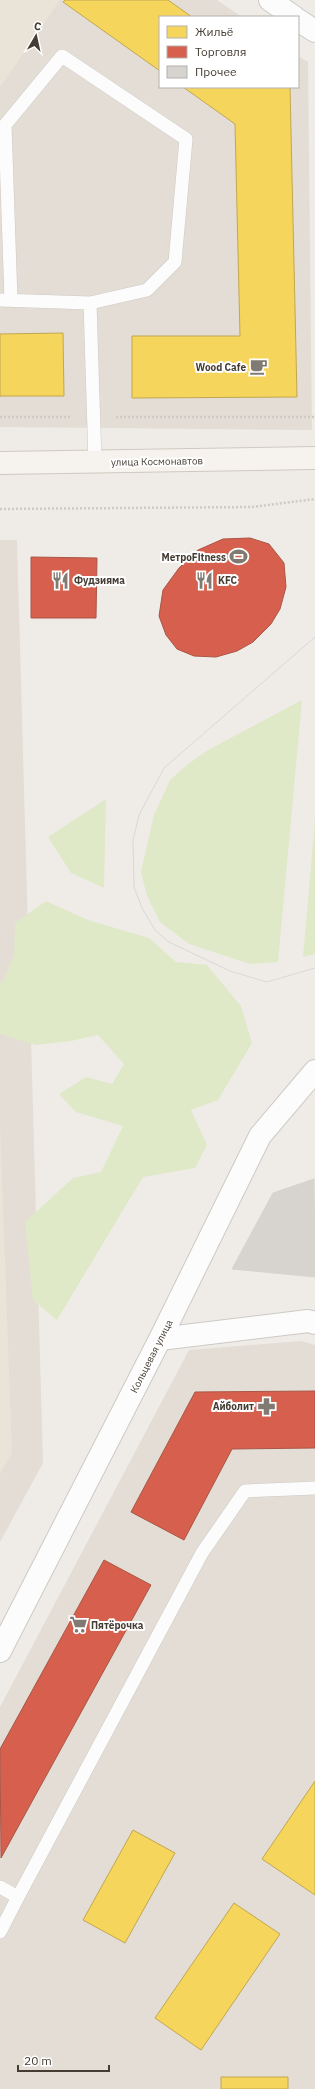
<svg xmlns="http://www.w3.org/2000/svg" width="315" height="2089" font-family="'IBM Plex Sans',sans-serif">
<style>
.residential{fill:#e3ddd5}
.education{fill:#eae3d7}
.green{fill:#dfe9c8}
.homes{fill:#f6d55c;stroke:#c1a750}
.shops{fill:#d6604d;stroke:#aa5646}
.building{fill:#d7d3cf;stroke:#d7d3ce}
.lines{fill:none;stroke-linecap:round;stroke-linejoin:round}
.service-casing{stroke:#cdcac5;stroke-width:14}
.minor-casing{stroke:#cdcac5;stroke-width:24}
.secondary-casing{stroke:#cfc9bf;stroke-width:24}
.path{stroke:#cecac6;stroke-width:2.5;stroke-dasharray:2 2;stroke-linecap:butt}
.service{stroke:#fdfcfc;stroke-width:13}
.minor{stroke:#fdfcfc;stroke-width:22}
.secondary{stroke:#f6f3ee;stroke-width:22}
.tram{stroke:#d8d8d7;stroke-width:1}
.labels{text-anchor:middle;stroke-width:4;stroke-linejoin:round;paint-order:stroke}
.poi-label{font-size:10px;font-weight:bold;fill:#453d34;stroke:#fff;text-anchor:end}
.street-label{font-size:10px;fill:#453d34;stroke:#fff}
</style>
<rect width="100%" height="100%" fill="#efece8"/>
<path class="residential" d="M 0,0 L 217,0 L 242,17 L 160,17 L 160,87 L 298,87 L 298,56 L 308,62 L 312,430 L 0,427 Z
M 0,540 L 17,540 L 43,1463 L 0,1542 Z
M 301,1341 L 315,1345 L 315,2089 L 0,2089 L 0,1707 L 189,1350 Z"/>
<path class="education" d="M 0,0 L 60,0 L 0,87 Z
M 0,1123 L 12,1453 L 0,1474 Z"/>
<path class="green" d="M 302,700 L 278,962 L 250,964 L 189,944 L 160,922 L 147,896 L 141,872 L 154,815 L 170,780 L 188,764 L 208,750 Z
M 106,799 L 104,888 L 71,873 L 48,837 Z
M 315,820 L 315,954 L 303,957 Z
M 46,901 L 88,920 L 149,938 L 176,962 L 207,965 L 241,1006 L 252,1043 L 218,1100 L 191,1110 L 207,1145 L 195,1168 L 143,1177 L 57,1320 L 33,1300 L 25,1222 L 73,1178 L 101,1172 L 123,1126 L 76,1112 L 59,1094 L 86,1077 L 112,1084 L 124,1064 L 98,1035 L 71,1041 L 36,1045 L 0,1034 L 0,983 L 2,983 L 14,955 L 15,923 Z"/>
<path class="homes" d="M 65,0 L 168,0 L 192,17 L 160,17 L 160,71 L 63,2 Z
M 183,87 L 290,87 L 297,397 L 132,398 L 132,336 L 240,336 L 235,124 Z
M 63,333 L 64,396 L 0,396 L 0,334 Z
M 315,1781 L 315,1895 L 262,1859 Z
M 133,1830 L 175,1853 L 125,1943 L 83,1920 Z
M 234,1903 L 280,1934 L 201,2050 L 155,2018 Z
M 221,2077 L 288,2077 L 288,2089 L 221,2089 Z"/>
<path class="shops" d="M 250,538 L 269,544 L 284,563 L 286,587 L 280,609 L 271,624 L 253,642 L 237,651 L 216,657 L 194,656 L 177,649 L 166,635 L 159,616 L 163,590 L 179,568 L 198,550 L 223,539 Z
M 31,557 L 97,558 L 96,618 L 31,618 Z
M 315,1391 L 315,1448 L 232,1449 L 184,1540 L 131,1512 L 195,1392 Z
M 104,1560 L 151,1585 L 1,1858 L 0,1749 Z"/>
<path class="building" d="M 314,1179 L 315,1277 L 232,1269 L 273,1193 Z"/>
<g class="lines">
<defs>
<path id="service" d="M 0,300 L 90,303
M 11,300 L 5,125 L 62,56 L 186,139 L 175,262 L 147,290 L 90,303 L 95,462
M 0,1887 L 18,1897 L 0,1932
M 18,1897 L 202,1553 L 245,1491 L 315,1488"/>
<path id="minor" d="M 270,0 L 294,17
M 298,20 L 315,31
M 160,1339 L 308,1321 L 315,1323
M 0,1651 L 160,1339 L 260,1136 L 315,1071"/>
<path id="secondary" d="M 0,463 L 315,458"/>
</defs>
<use href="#service" class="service-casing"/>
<use href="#minor" class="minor-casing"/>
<use href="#secondary" class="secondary-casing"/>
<path class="path" d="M 0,417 L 71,417
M 116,417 L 315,417
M 0,509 L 252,507 L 315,499"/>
<use href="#service" class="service"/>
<use href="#minor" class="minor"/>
<use href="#secondary" class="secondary"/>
<path class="tram" d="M 315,637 L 164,768 L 139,815 L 133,840 L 134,887 L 142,908 L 155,930 L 169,942 L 230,971 L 267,982 L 315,968"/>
</g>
<defs>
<symbol id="cafe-bare" viewBox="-9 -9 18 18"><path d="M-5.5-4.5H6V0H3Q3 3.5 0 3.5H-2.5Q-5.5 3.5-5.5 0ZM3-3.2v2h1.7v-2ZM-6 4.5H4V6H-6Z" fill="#807a73" stroke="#fff" stroke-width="2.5" paint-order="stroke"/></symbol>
<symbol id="stadium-bare" viewBox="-9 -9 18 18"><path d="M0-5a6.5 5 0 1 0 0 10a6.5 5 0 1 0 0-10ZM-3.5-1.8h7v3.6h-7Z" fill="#807a73" stroke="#fff" stroke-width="2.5" paint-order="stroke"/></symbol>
<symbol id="restaurant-bare" viewBox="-9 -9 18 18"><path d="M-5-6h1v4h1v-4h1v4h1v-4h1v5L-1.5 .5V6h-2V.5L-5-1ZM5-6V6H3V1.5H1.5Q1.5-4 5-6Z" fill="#807a73" stroke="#fff" stroke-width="2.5" paint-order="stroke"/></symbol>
<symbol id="pharmacy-bare" viewBox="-9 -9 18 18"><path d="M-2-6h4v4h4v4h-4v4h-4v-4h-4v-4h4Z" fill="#807a73" stroke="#fff" stroke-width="2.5" paint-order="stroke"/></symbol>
<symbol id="supermarket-bare" viewBox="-9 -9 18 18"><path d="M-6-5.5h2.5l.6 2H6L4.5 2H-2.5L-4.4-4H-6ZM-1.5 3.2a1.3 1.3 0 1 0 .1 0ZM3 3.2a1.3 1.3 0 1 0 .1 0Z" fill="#807a73" stroke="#fff" stroke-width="2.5" paint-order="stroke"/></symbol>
</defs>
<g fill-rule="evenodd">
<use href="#cafe-bare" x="246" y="354" width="25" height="25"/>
<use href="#stadium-bare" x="226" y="544" width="25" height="25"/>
<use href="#restaurant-bare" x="48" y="568" width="25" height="25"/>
<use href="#restaurant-bare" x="192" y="568" width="25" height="25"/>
<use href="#pharmacy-bare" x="254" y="1394" width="25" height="25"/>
<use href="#supermarket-bare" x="66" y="1612" width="25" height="25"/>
</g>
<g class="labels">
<g class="poi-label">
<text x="246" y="371">Wood Cafe</text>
<text x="226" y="561">МетроFitness</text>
<text x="74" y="584" text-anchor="start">Фудзияма</text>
<text x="218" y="584" text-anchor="start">KFC</text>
<text x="254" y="1410">Айболит</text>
<text x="91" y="1629" text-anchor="start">Пятёрочка</text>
</g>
<g class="street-label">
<text transform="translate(157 461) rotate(-1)" y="4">улица Космонавтов</text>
<text transform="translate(151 1356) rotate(-63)" y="4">Кольцевая улица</text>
</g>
</g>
<rect x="159" y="16" width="140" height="72" fill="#ffffff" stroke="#b5b1ae"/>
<rect x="167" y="26" width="20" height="12" fill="#f6d55c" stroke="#b5b1ae"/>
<text x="195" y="36" font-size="12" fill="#453d34">Жильё</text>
<rect x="167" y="46" width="20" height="12" fill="#d6604d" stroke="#b5b1ae"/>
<text x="195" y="56" font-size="12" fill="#453d34">Торговля</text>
<rect x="167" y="66" width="20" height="12" fill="#d7d3cf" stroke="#b5b1ae"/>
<text x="195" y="76" font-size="12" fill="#453d34">Прочее</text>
<g transform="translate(36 36) rotate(9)" stroke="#ffffff" stroke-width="3" paint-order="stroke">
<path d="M0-3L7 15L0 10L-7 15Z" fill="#453d34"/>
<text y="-6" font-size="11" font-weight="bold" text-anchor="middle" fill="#453d34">С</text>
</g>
<path d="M18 2065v6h91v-6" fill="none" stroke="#453d34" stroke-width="2"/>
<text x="24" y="2065" font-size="12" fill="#453d34" stroke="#ffffff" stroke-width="3" paint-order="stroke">20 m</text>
</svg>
